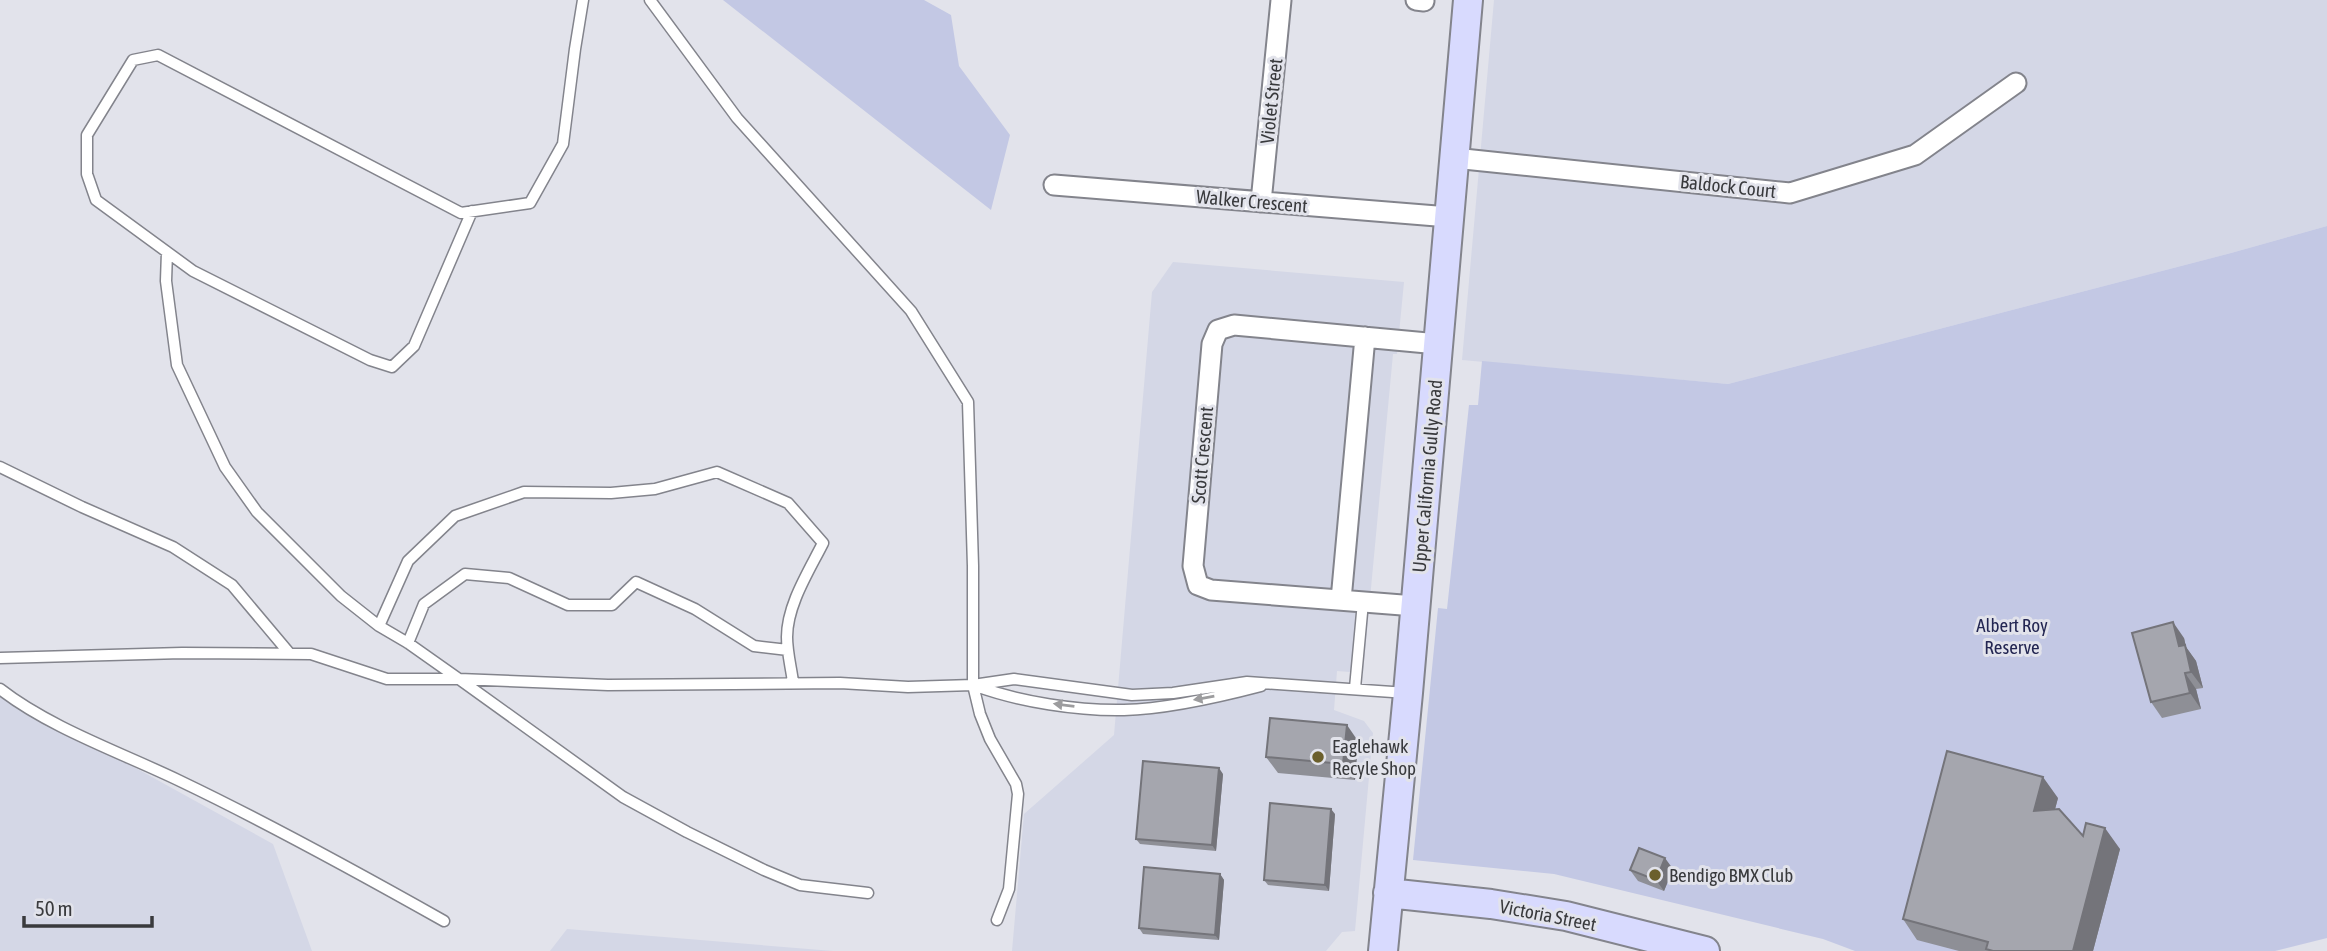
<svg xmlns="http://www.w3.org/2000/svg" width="2327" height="951" font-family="'Asap Condensed',sans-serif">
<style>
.built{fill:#d4d7e6}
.green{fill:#c3c8e4}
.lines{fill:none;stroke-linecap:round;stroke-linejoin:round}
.lane-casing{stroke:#83848c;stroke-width:13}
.street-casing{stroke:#83848c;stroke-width:23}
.secondary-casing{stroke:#83848c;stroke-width:32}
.lane{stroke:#fff;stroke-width:10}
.street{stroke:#fff;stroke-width:19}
.secondary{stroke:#d8dafe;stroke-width:28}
.wall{fill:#8e8f96}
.shaded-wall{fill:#74747a}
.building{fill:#a5a6ae;stroke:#74747a;stroke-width:2}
.oneway{fill:#9c9c9e}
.poi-dot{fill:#6b5f2c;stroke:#e2e3eb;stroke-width:2.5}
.labels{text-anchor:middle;stroke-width:6;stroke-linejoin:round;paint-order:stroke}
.street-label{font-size:19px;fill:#393a3d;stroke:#e2e3eb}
.park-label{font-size:19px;fill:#232652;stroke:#e2e3eb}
.poi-label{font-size:19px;fill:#393a3d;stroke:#e2e3eb;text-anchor:start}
</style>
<rect width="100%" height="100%" fill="#e2e3eb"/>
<path class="built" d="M 1494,0 L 2327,0 L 2327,226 L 2231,253 L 1728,384 L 1462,360 Z
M 1173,262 L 1404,282 L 1397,354 L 1393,354 L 1363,673 L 1337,671 L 1334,710 L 1364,721 L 1373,733 L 1355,931 L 1342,932 L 1326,951 L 1012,951 L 1024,814 L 1114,735 L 1152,292 Z
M 0,693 L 273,844 L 312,951 L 0,951 Z
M 567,929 L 833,951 L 550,951 Z"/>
<path class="green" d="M 723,0 L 924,0 L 951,15 L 959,66 L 1010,135 L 991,210 Z
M 2327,226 L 2327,938 L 2275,951 L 1855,951 L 1823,939 L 1554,874 L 1413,860 L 1438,608 L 1447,609 L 1469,405 L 1478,405 L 1482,361 L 1728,384 L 2231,253 Z"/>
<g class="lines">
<defs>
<path id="lane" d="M 650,0 L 737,118 L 911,311 L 968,402 L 973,566 L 973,685 L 980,714 L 990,739 L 1016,784 L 1018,794 L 1009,889 L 997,920
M 472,211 L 414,346 L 392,367 L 370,360 L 193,271 L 96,200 L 87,174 L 87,135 L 133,60 L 158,55 L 461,213 L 530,203 L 563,144 L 575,49 L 583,0
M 167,252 L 166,281 L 177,365 L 225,467 L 257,512 L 341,596 L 379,626 L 408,643 L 459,679 L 608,685 L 840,683 L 908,687 L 973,685 L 1014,679 L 1132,695 L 1173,693 L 1247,682 L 1407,693
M 0,467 L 82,507 L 173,547 L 232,585 L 290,654
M 379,626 L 408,561 L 455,516 L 524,492 L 611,493 L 655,489 L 717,472 L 788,503 L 823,543 C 809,571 787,605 787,637 C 787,652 791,667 793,682
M 408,643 L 424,604 L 465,574 L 509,578 L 568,605 L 612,605 L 636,582 L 695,609 L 754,646 L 788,650
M 0,658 L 182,653 L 311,654 L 387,679 L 459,679 L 623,797 L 687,832 L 764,870 L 800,885 L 868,893
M 976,686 C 1020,702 1078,711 1124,710 C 1168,709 1219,697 1261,686
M 1355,688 L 1363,602
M 0,689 C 50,728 122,753 180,781 C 270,824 357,872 444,921"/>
<path id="street" d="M 1416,0 L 1424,1
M 1454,158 L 1790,193 L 1915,155 L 2016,83
M 1054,185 L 1449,217
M 1261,202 L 1281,0
M 1341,600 L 1365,337
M 1415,606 L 1211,590 L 1198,585 L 1193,566 L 1212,344 L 1218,330 L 1234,325 L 1438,344"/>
<path id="secondary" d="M 1388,893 L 1491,904 L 1566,916 L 1705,951
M 1383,951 L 1408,693 L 1468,0"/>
</defs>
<use href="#lane" class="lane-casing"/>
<use href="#street" class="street-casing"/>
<use href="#secondary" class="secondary-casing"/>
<use href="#lane" class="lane"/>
<use href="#street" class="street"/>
<use href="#secondary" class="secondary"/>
</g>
<path class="wall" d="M 2184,638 L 2186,647 L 2196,661 L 2203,688 L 2196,689 L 2201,709 L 2162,718 L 2151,702 Z
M 1358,741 L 1355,780 L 1278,773 L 1266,757 Z
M 1223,774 L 1216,851 L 1140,844 L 1136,839 Z
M 2058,798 L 2055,809 L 2083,836 L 2120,849 L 2093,951 L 1959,951 L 1917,940 L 1903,919 Z
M 1335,814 L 1329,891 L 1268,885 L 1264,880 Z
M 1673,869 L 1664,891 L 1638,881 L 1630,870 Z
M 1220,874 L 1224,880 L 1219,940 L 1143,934 L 1139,928 Z"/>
<path class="shaded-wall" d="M 2173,622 L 2184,638 L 2186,647 L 2196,661 L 2203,688 L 2191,672 L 2179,646 Z
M 2185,673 L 2196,689 L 2201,709 L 2190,693 Z
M 1347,725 L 1358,741 L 1355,780 L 1343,764 Z
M 1219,768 L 1223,774 L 1216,851 L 1212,845 Z
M 2043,777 L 2058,798 L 2049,832 L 2034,811 Z
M 1331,809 L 1335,814 L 1329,891 L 1325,885 Z
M 2105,828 L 2120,849 L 2093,951 L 2073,951 Z
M 1665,858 L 1673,869 L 1664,891 L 1656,880 Z
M 1220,874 L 1224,880 L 1219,940 L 1215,935 Z"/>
<path class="building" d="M 2173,622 L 2179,646 L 2185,645 L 2191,672 L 2185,673 L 2190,693 L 2151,702 L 2132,633 Z
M 1270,718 L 1347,725 L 1343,764 L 1266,757 Z
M 1947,751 L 2043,777 L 2034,811 L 2059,809 L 2083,836 L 2086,823 L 2105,828 L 2073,951 L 1993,951 L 1986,949 L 1988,942 L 1903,919 Z
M 1143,761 L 1219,768 L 1212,845 L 1136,839 Z
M 1270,803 L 1331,809 L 1325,885 L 1264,880 Z
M 1639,848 L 1665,858 L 1656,880 L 1630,870 Z
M 1144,867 L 1220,874 L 1215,935 L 1139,928 Z"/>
<defs><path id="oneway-solid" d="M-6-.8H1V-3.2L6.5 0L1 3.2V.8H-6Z" transform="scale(1.75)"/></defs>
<g class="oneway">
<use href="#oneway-solid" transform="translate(1204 698) rotate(170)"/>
<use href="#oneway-solid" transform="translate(1064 705) rotate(-173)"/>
</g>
<g class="poi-dot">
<circle cx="1318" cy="757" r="7"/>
<circle cx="1655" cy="875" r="7"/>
</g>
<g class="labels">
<g class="street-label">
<text transform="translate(1271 101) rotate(-84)" y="7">Violet Street</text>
<text transform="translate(1728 186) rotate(6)" y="7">Baldock Court</text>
<text transform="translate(1252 201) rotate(5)" y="7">Walker Crescent</text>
<text transform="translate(1202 455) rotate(-85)" y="7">Scott Crescent</text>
<text transform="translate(1427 476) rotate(-85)" y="7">Upper California Gully Road</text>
<text transform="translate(1548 915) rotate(11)" y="7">Victoria Street</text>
</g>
<g class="park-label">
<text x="2012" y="632">Albert Roy<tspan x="2012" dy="22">Reserve</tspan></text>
</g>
<g class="poi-label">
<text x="1332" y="753">Eaglehawk<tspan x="1332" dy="22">Recyle Shop</tspan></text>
<text x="1669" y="882">Bendigo BMX Club</text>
</g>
</g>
<path d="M24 916v10h128v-10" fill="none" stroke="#393a3d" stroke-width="3.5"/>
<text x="35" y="916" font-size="21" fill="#393a3d" stroke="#e2e3eb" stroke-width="5" paint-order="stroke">50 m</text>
</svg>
